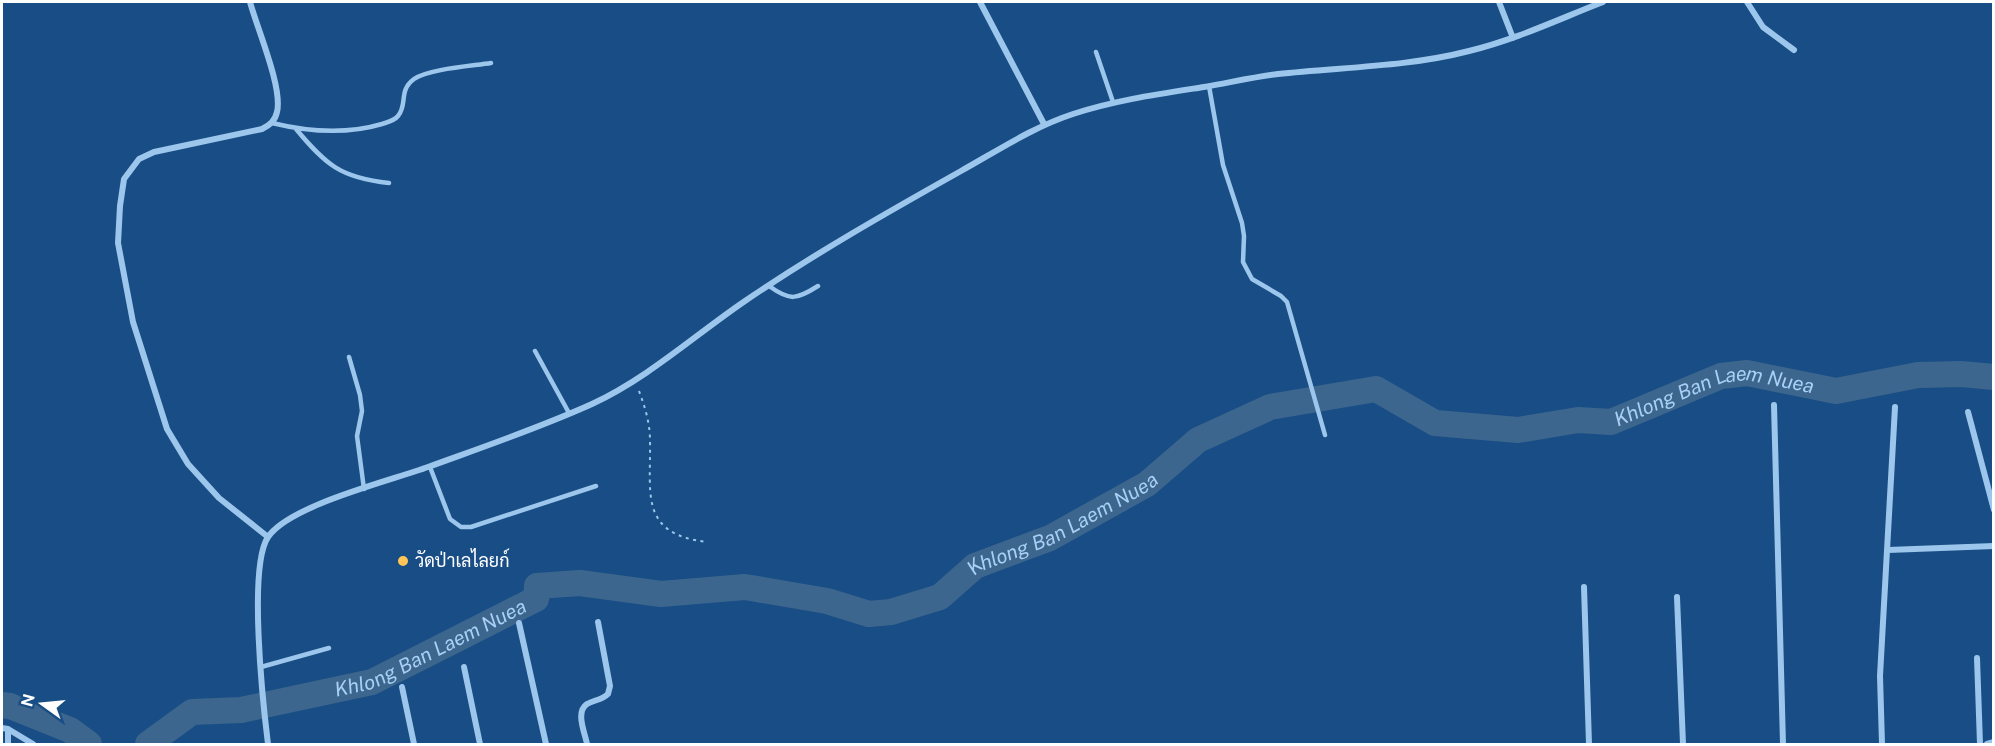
<svg xmlns="http://www.w3.org/2000/svg" width="1995" height="746" font-family="'Public Sans',Sarabun,sans-serif">
<style>
.lines{fill:none;stroke-linecap:round;stroke-linejoin:round}
.river{stroke:#3d668e;stroke-width:26}
.path{stroke:#9dc6ec;stroke-width:2;stroke-dasharray:3 4.5;stroke-linecap:butt}
.lane{stroke:#9dc6ec;stroke-width:4.5}
.street{stroke:#9dc6ec;stroke-width:6}
.poi-dot{fill:#ffc559;stroke:#184e85;stroke-width:2}
.labels{text-anchor:middle;stroke-width:6;stroke-linejoin:round;paint-order:stroke}
.poi-label{font-size:18px;fill:#fff;stroke:#184e85;text-anchor:start}
.water-label{font-size:20px;font-style:italic;fill:#a9d0f4;stroke:#184e85}
</style>
<rect width="100%" height="100%" fill="#184e85"/>
<g class="lines">
<g class="river">
<path d="M 2,705 L 10,706 L 70,730 L 89,744"/>
<path id="s1" d="M 148,744 L 192,712 L 241,710 L 372,682 L 536,599 L 537,586 L 580,583 L 661,594 L 745,587 L 827,601 L 869,614 L 891,612 L 940,597 L 975,566 L 1050,538 L 1147,484 L 1198,440 L 1270,407 L 1376,389 L 1435,423 L 1518,430 L 1578,420 L 1611,422 L 1721,376 L 1747,373 L 1836,391 L 1918,375 L 1961,374 L 1994,377"/>
</g>
<path class="path" d="M 639,391 C 645,407 650,423 650,441 C 651,494 639,534 707,542"/>
<path class="lane" d="M 1096,52 L 1113,102
M 1209,86 L 1223,165 L 1242,223 L 1244,236 L 1243,262 L 1252,279 L 1281,296 L 1287,302 L 1325,435
M 272,123 C 309,132 345,135 382,124 C 388,122 394,121 398,116 C 408,104 398,91 414,79 C 428,69 472,66 491,63
M 296,129 C 326,165 341,178 389,183
M 769,286 C 790,301 796,300 818,286
M 535,351 L 569,413
M 349,357 L 360,395 L 362,411 L 357,436 L 364,489
M 430,467 L 450,519 L 461,527 L 471,527 L 596,486
M 261,667 L 329,648"/>
<path class="street" d="M 250,2 C 257,28 283,88 277,112 C 275,121 270,125 262,129 L 154,152 L 139,159 L 124,179 L 120,206 L 118,243 L 133,322 L 167,429 L 188,464 L 219,498 L 268,537
M 980,2 L 1044,124
M 1499,2 L 1513,38
M 1747,2 L 1763,27 L 1794,50
M 1774,405 L 1783,744
M 1968,412 L 1994,510
M 1888,550 L 1994,546
M 1584,587 L 1589,744
M 1677,597 L 1683,744
M 519,623 L 546,744
M 1977,658 L 1980,744
M 464,667 L 480,744
M 402,687 L 414,744
M 2,728 L 8,729 L 33,744
M 8,744 L 8,729
M 268,744 C 263,704 248,567 268,537 C 290,505 390,481 428,467 C 483,447 539,428 592,404 C 648,378 695,335 745,301 C 814,254 888,212 961,171 C 997,151 1033,127 1073,114 C 1116,100 1159,94 1204,87 C 1228,83 1253,77 1278,74 C 1342,67 1407,67 1469,51 C 1515,40 1559,19 1603,2
M 587,744 C 585,733 575,712 587,704 C 594,700 602,700 608,694 L 610,686 L 598,622
M 1882,744 L 1880,676 L 1895,407
M 1987,744 L 1994,742"/>
</g>
<circle class="poi-dot" cx="403" cy="561" r="6"/>
<g class="labels">
<g class="poi-label">
<text x="415" y="567">วัดป่าเลไลยก์</text>
</g>
<g class="water-label">
<text dy="7" stroke="none"><textPath href="#s1" startOffset="1690">Khlong Ban Laem Nuea</textPath></text>
<text dy="7" stroke="none"><textPath href="#s1" startOffset="988">Khlong Ban Laem Nuea</textPath></text>
<text dy="7" stroke="none"><textPath href="#s1" startOffset="304">Khlong Ban Laem Nuea</textPath></text>
</g>
</g>
<rect width="1995" height="746" fill="none" stroke="#ffffff" stroke-width="6"/>
<g transform="translate(42 704) rotate(285)" stroke="#184e85" stroke-width="4.5" paint-order="stroke">
<path d="M0-4.5L10 22L0 15L-10 22Z" fill="#ffffff"/>
<text y="-9" font-size="16" font-weight="bold" text-anchor="middle" fill="#ffffff">N</text>
</g>
</svg>
